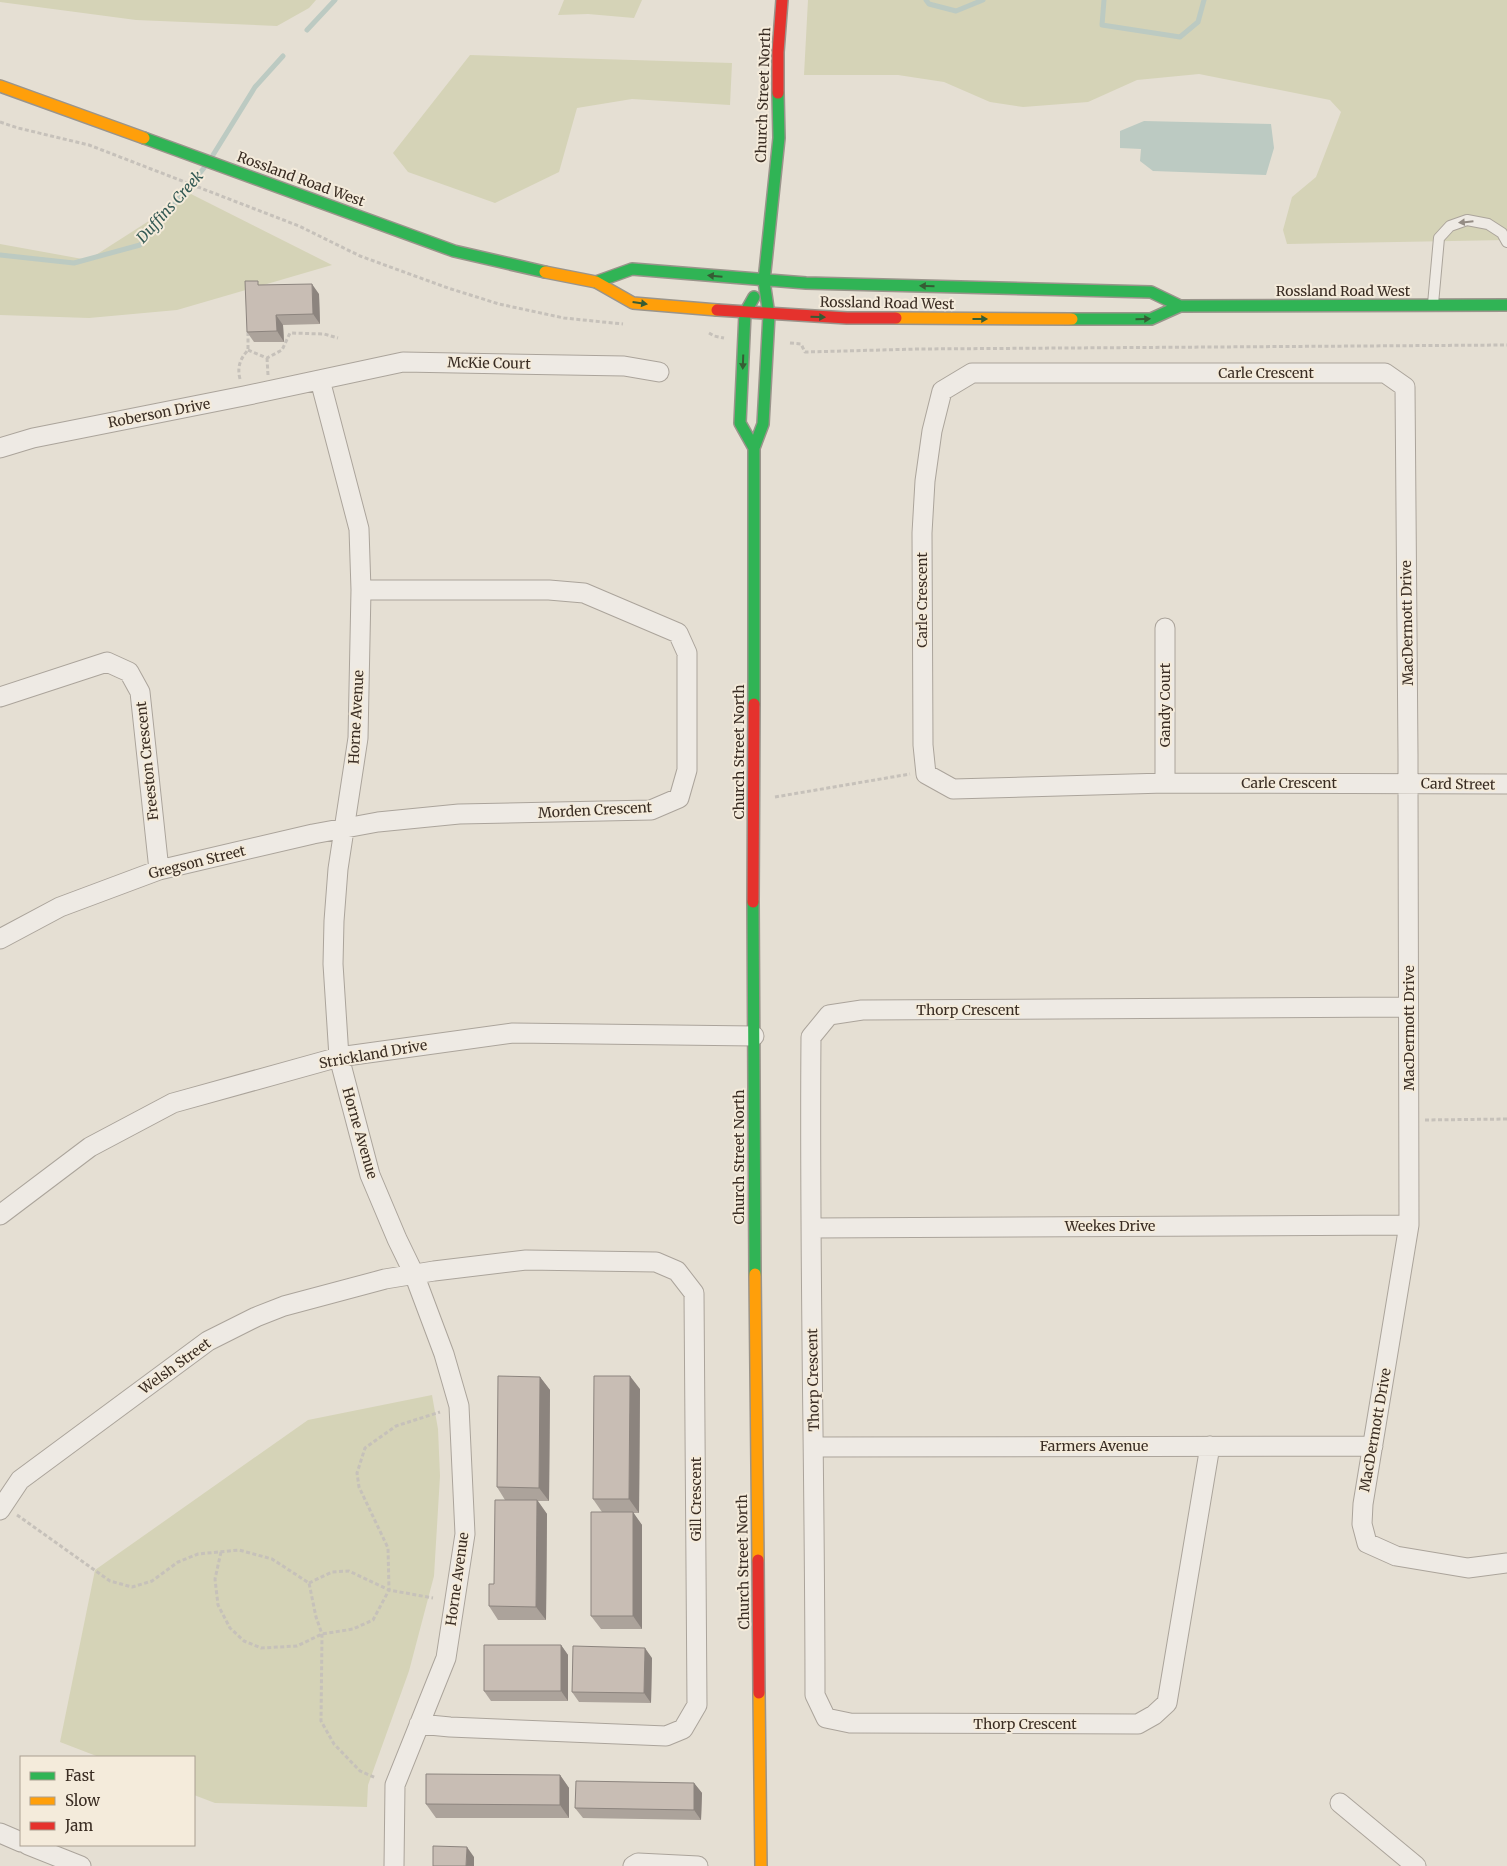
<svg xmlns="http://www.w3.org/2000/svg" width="1507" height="1866" font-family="Merriweather,serif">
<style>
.green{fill:#d5d3b7}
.water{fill:#bccac2}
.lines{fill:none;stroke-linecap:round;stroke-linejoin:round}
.stream{stroke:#bccac2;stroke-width:5}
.lane-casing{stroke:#aba49b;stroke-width:12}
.street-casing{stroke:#aba49b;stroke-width:21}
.fast-casing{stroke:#9a948b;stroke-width:14}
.slow-casing{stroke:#9a948b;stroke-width:14}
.jam-casing{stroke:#9a948b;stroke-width:14}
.path{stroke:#c6c1ba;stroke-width:3;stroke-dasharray:4 2.5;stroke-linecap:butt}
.lane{stroke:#eeeae4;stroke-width:10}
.street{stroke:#eeeae4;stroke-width:19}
.fast{stroke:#30b455;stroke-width:11}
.slow{stroke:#ff9f0a;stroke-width:11}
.jam{stroke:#e5322d;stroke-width:11}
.wall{fill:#aca39b}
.shaded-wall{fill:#8c847e}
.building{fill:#c8bdb4;stroke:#8c847e}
.oneway{fill:#948c84}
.oneway2{fill:#365c34}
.labels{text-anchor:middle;stroke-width:4;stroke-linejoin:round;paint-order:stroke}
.street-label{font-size:14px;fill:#3a2d23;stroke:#f4ebdb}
.water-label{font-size:15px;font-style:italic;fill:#335954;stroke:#f4ebdb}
</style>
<rect width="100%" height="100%" fill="#e5dfd3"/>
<path class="green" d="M 0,0 L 316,0 L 309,8 L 277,26 L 136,20 L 0,2 Z
M 564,0 L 642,0 L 634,18 L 588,14 L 558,15 Z
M 808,0 L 1507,0 L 1507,240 L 1287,244 L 1283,230 L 1292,197 L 1316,177 L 1341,112 L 1330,100 L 1199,74 L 1137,80 L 1088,102 L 1023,107 L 990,102 L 944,82 L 898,75 L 804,75 Z
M 470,55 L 732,63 L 730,105 L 632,99 L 577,108 L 559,172 L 495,203 L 408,172 L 393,153 Z
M 191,194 L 332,265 L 177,310 L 89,318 L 0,315 L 0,244 L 88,260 Z
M 432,1395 L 438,1429 L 440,1476 L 434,1576 L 409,1671 L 368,1785 L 367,1807 L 215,1803 L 194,1795 L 194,1757 L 99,1757 L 60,1742 L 95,1570 L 308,1420 Z"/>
<path class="water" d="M 1144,121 L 1271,124 L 1274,148 L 1266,175 L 1153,171 L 1140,161 L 1141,149 L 1120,148 L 1120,131 Z"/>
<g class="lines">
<path class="stream" d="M 926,0 L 929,4 L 956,11 L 983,0
M 1104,0 L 1102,25 L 1180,37 L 1198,22 L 1204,0
M 307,30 L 335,0
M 213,155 L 255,87 L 283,56
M 0,255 L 74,263 L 140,245 L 204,168"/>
<defs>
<path id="lane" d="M 1433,304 L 1439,238 L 1450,226 L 1467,220 L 1488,224 L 1502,233 L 1507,242"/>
<path id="street" d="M 320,380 L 359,529 L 361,590 L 358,738 L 338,869 L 334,921 L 333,964 L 339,1057 L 370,1175 L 397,1239 L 414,1274 L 444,1354 L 459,1406 L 465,1534 L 446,1658 L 395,1785 L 394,1866
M 0,448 L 33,438 L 244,396 L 403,362 L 624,366 L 659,372
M 0,697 L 107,662 L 129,672 L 140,692 L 159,870
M 1165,783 L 1165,628
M 1507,784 L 1165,783 L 953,789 L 926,774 L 923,745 L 922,533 L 925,481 L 932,431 L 942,391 L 972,373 L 1385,373 L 1405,387 L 1408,754 L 1408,783 L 1409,1225 L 1363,1504 L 1362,1524 L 1367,1543 L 1396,1556 L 1468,1568 L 1507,1563
M 0,939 L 60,907 L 159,870 L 313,834 L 378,822 L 459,814 L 651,810 L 679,798 L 687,770 L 687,653 L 678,633 L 584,593 L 549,590 L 361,590
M 0,1215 L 90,1147 L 173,1103 L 339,1057 L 513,1033 L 754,1036
M 812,1228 L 1409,1225
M 1210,1446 L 1167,1703 L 1154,1715 L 1138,1724 L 850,1723 L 826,1718 L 815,1695 C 815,1476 809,1257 811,1037 L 829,1015 L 862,1010 L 1408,1007
M 814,1447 L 1373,1446
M 0,1510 L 20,1480 L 208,1341 L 256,1317 L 284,1306 L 385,1279 L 434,1271 L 526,1260 L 656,1262 L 677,1271 L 694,1293 L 697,1705 L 683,1729 L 666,1736 L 450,1727 L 419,1724
M 1340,1803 L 1416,1866
M 0,1833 L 21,1842
M 28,1845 L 81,1866
M 633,1866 L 638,1863 L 698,1866"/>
<path id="fast" d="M 144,138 L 454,251 L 545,272
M 596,282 L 632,269 L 806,283 L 1151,292 L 1180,306
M 754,297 L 745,313 L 740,423 L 754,448
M 1072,319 L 1151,319 L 1180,306 L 1507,305
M 754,704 L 754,448 L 763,424 L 769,315 L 764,281 L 779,138 L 778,93
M 753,902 L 755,1274"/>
<path id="slow" d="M 0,86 L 144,138
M 545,272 L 596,282 L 633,303 L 717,310
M 896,318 L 1072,319
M 755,1274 L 758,1560
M 759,1693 L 761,1866"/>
<path id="jam" d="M 778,93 L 778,52 L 782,0
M 717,310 L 847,318 L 896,318
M 753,902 L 754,704
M 758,1560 L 759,1693"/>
</defs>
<use href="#lane" class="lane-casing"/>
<use href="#street" class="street-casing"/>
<use href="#fast" class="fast-casing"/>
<use href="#slow" class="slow-casing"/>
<use href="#jam" class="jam-casing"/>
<path class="path" d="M 0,122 L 18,128 L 89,145 L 299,226 L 360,256 L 448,288 L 499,304 L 564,318 L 623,324
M 709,333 L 714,336 L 724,338
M 790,343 L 801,344 L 805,352 L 919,349 L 1507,345
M 248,350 L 267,358 L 282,350 L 290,333 L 324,334 L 338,338
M 267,358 L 268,375
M 240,379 C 237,367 240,359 248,350 L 248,331
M 775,797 L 910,774
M 1425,1120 L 1507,1119
M 17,1515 L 110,1581 L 132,1587 L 152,1581 L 178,1562 L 198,1554 L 239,1550 L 272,1559 L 309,1583 L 316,1617 L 322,1634 L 321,1721 L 334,1744 L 360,1771 L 376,1778
M 221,1552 L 215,1579 L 218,1605 L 230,1628 L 244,1641 L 261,1648 L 297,1646 L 322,1634 L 353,1629 L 373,1620 L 389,1590 L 388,1548 L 359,1487 L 357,1473 L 365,1448 L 396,1426 L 440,1412
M 309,1583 L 332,1572 L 349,1571 L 389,1590 L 433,1598"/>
<use href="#lane" class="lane"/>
<use href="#street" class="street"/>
<use href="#fast" class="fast"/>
<use href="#slow" class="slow"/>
<use href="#jam" class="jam"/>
</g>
<path class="wall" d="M 261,285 L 319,294 L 320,324 L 283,325 L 284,342 L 254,342 L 247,332 Z
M 540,1377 L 550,1390 L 549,1501 L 538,1501 L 547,1514 L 546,1620 L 498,1620 L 489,1606 L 494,1584 L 505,1500 L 497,1487 Z
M 640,1389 L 639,1513 L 633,1513 L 642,1525 L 642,1629 L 601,1629 L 591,1616 L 602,1512 L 593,1499 Z
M 561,1645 L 568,1655 L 568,1701 L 491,1701 L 484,1691 Z
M 652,1658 L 651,1703 L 579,1702 L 572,1692 Z
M 560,1775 L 569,1788 L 569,1818 L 436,1818 L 426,1804 Z
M 694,1783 L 702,1793 L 701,1820 L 583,1818 L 575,1808 Z"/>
<path class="shaded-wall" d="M 312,284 L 319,294 L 320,324 L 313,314 Z
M 276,315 L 283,325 L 284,342 L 277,331 Z
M 630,1376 L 640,1389 L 639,1513 L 629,1499 Z
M 540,1377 L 550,1390 L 549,1501 L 539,1488 Z
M 537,1500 L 547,1514 L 546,1620 L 536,1607 Z
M 633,1512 L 642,1525 L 642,1629 L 633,1616 Z
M 561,1645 L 568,1655 L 568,1701 L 561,1691 Z
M 645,1648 L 652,1658 L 651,1703 L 644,1693 Z
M 560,1775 L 569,1788 L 569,1818 L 560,1805 Z
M 694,1783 L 702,1793 L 701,1820 L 694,1810 Z
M 467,1847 L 474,1857 L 474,1866 L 466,1866 Z"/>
<path class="building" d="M 245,281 L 258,281 L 258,285 L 312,284 L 313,314 L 276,315 L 277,331 L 247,332 Z
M 498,1376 L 540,1377 L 539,1488 L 497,1487 Z
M 594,1376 L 630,1376 L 629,1499 L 593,1499 Z
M 495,1500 L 537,1500 L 536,1607 L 489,1606 L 489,1584 L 494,1584 Z
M 591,1512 L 633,1512 L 633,1616 L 591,1616 Z
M 484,1645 L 561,1645 L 561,1691 L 484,1691 Z
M 573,1646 L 645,1648 L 644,1693 L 572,1692 Z
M 426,1774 L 560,1775 L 560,1805 L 426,1804 Z
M 576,1781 L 694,1783 L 694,1810 L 575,1808 Z
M 433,1846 L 467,1847 L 466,1866 L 433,1866 Z"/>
<defs><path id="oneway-solid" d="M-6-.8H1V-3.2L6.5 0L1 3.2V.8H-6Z" transform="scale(1.25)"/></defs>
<use class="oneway" href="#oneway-solid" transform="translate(1466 222) rotate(174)"/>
<g class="oneway2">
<use href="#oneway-solid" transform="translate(715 276) rotate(-175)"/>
<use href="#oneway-solid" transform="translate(927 286) rotate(-178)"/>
<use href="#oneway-solid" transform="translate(640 303) rotate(8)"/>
<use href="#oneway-solid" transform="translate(818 317) rotate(2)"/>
<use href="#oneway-solid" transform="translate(980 319)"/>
<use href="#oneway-solid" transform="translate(1143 319) rotate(-1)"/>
<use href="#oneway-solid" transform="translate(743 362) rotate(92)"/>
</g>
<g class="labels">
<g class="street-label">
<text transform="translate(763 95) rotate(-88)" y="5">Church Street North</text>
<text transform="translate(301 179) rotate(20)" y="5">Rossland Road West</text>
<text x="1343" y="296">Rossland Road West</text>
<text transform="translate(887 303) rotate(1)" y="5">Rossland Road West</text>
<text transform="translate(489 363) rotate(1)" y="5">McKie Court</text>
<text x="1266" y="378">Carle Crescent</text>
<text transform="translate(159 413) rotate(-11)" y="5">Roberson Drive</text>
<text transform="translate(922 600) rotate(-90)" y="5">Carle Crescent</text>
<text transform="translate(1407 623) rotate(-91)" y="5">MacDermott Drive</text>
<text transform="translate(1165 705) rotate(-90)" y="5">Gandy Court</text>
<text transform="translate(356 717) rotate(-87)" y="5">Horne Avenue</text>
<text transform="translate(739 752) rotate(-90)" y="5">Church Street North</text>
<text transform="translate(147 761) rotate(-96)" y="5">Freeston Crescent</text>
<text x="1289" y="788">Carle Crescent</text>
<text transform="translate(1458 784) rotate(1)" y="5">Card Street</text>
<text transform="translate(595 810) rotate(-3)" y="5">Morden Crescent</text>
<text transform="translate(197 862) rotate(-14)" y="5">Gregson Street</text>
<text x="968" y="1015">Thorp Crescent</text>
<text transform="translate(1409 1028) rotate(-90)" y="5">MacDermott Drive</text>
<text transform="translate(373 1054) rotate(-10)" y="5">Strickland Drive</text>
<text transform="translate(360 1133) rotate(74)" y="5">Horne Avenue</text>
<text transform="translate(739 1157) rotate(-90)" y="5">Church Street North</text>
<text x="1110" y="1231">Weekes Drive</text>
<text transform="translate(175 1366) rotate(-36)" y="5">Welsh Street</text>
<text transform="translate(813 1380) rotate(-91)" y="5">Thorp Crescent</text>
<text transform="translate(1375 1430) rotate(-80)" y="5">MacDermott Drive</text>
<text x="1094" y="1451">Farmers Avenue</text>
<text transform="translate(696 1499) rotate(-90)" y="5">Gill Crescent</text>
<text transform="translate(743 1562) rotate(-91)" y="5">Church Street North</text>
<text transform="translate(457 1579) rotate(-82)" y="5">Horne Avenue</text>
<text x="1025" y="1729">Thorp Crescent</text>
</g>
<g class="water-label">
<text transform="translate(170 207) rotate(-48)" y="5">Duffins Creek</text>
</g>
</g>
<rect x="20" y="1756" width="175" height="90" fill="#f4ebdb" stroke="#aa9f91"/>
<rect x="30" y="1772" width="25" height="8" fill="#30b455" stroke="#aa9f91"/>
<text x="65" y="1781" font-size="15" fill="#3a2d23">Fast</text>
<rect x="30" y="1797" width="25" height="8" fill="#ff9f0a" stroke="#aa9f91"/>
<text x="65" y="1806" font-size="15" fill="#3a2d23">Slow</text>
<rect x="30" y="1822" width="25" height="8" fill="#e5322d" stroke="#aa9f91"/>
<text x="65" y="1831" font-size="15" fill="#3a2d23">Jam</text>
</svg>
